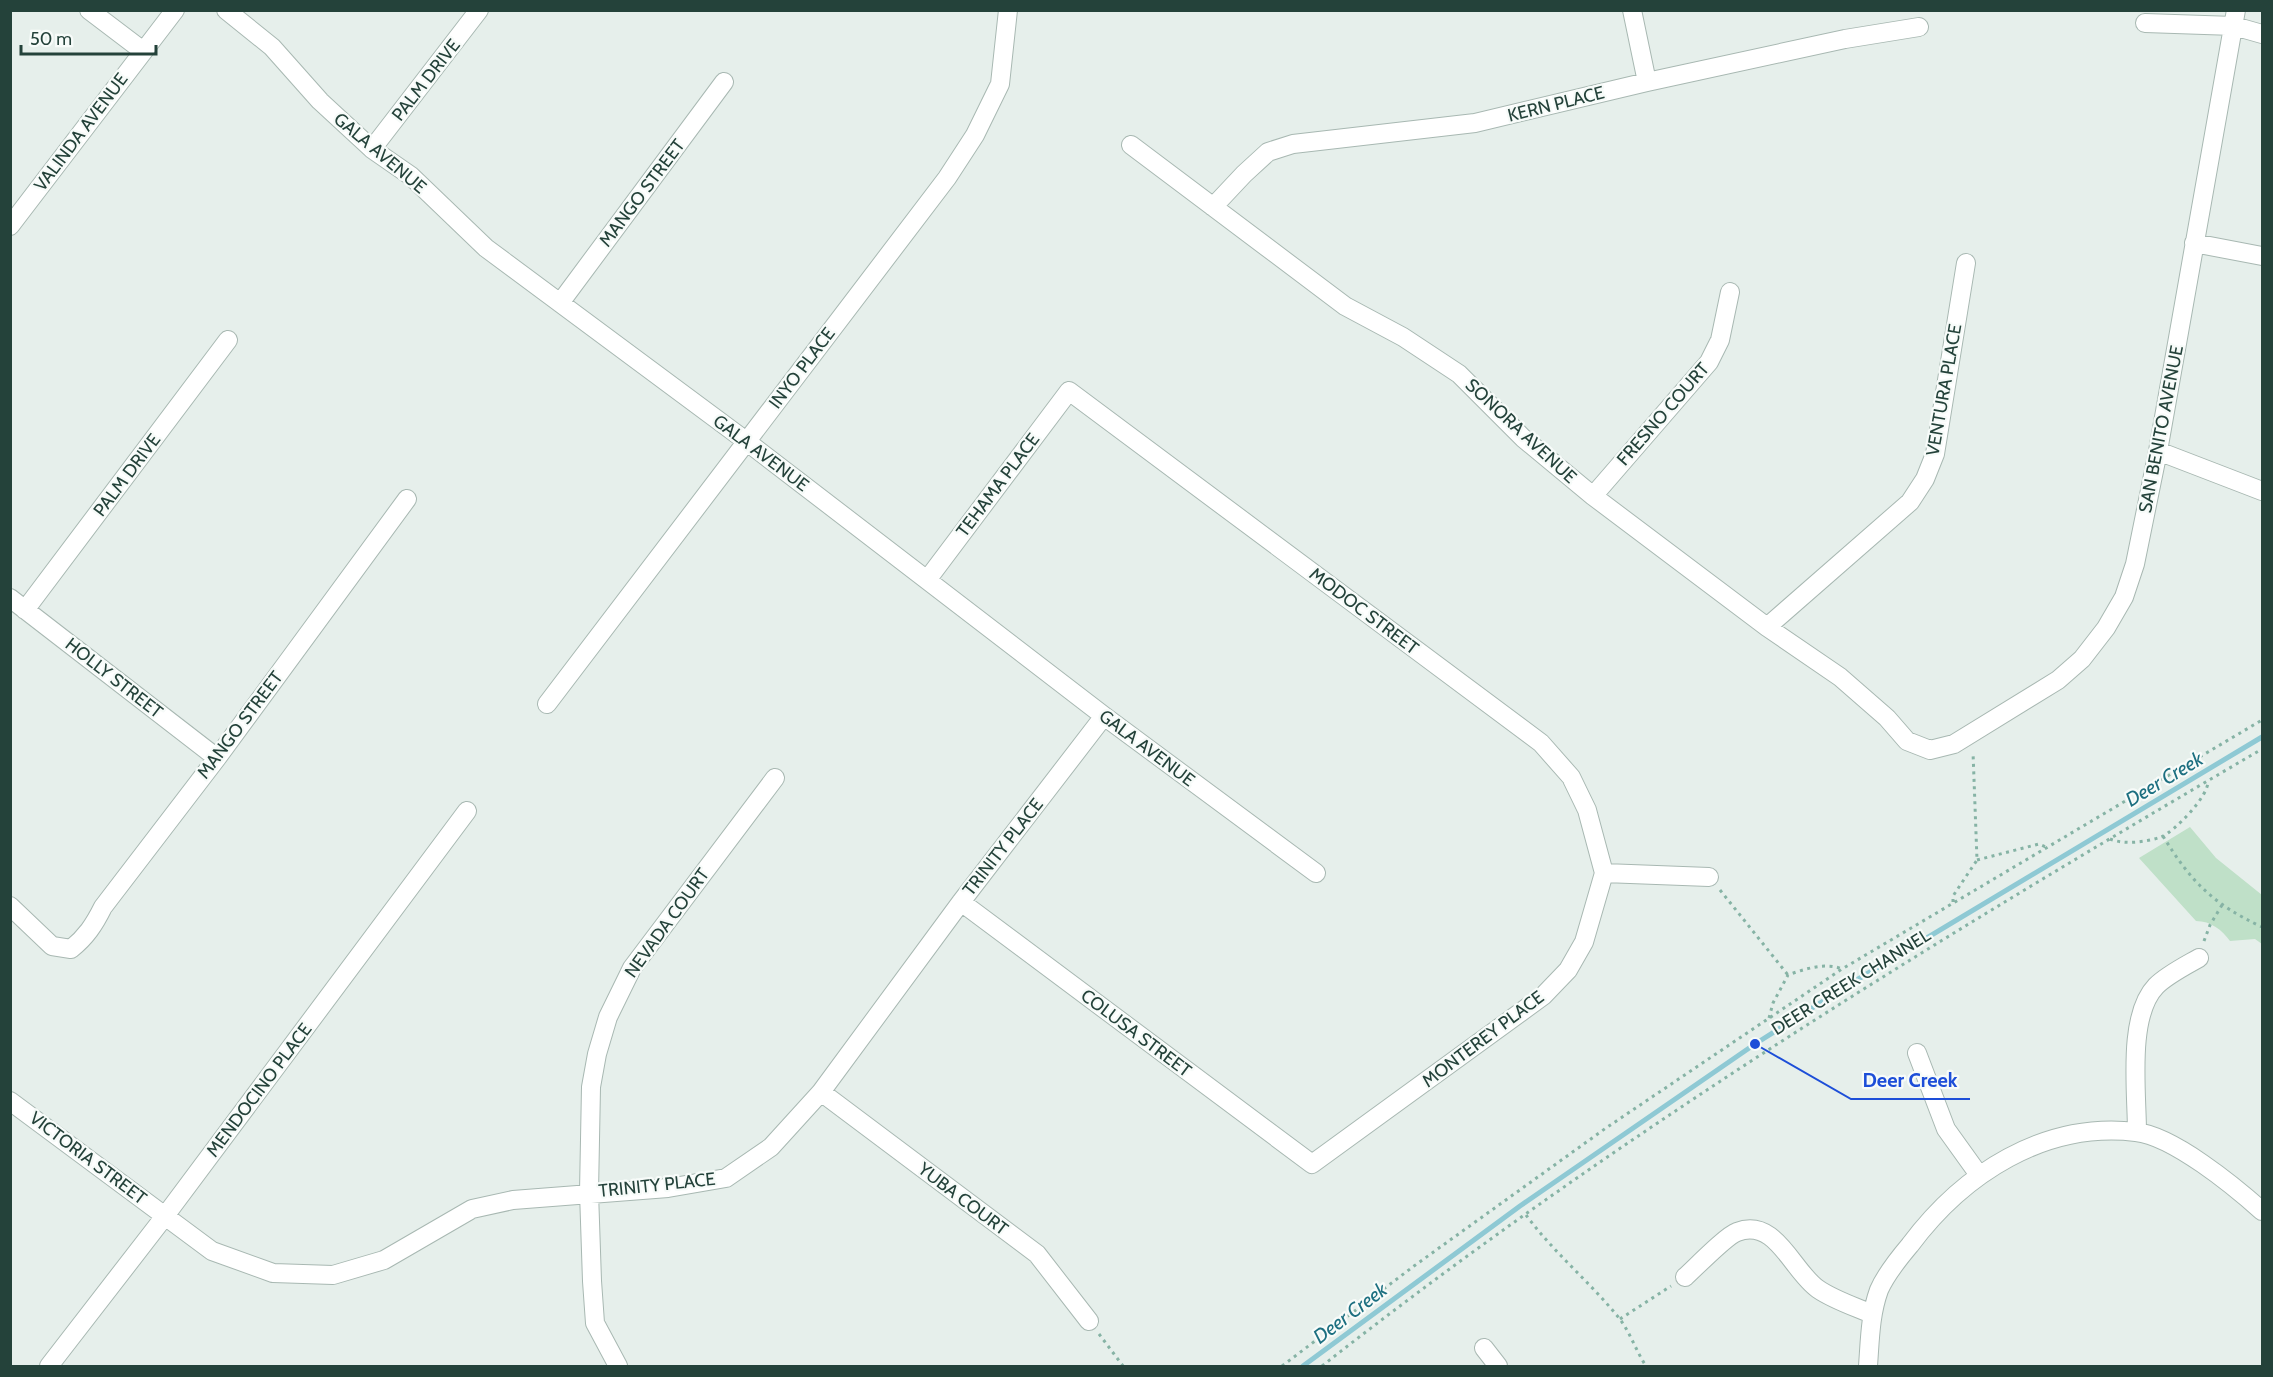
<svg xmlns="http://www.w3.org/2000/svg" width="2273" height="1377" font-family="Cabin,sans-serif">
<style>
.green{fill:#bfe0c8}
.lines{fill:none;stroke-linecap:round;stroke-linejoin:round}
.stream{stroke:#8ec9d4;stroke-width:5}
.street-casing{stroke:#a8b8b2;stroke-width:20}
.path{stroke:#86b3a5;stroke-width:3;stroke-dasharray:3 4.5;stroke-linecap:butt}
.street{stroke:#fff;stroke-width:18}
.labels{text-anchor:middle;stroke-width:4.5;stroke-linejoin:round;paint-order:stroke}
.street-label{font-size:18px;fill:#24423a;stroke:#f7fbf9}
.water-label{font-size:20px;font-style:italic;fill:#1c6f80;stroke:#f7fbf9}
.leader{fill:none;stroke:#1d4ed8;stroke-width:2}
.callout-dot{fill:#1d4ed8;stroke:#f7fbf9;stroke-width:2}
.callout-label{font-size:20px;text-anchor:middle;font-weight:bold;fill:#1d4ed8;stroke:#f7fbf9;stroke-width:4.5;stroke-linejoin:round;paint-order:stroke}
</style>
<rect width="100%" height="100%" fill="#e6efeb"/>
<path class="green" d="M 2190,827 L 2216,858 L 2262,895 L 2262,944 L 2255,939 L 2230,941 C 2222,930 2211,921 2196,921 L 2139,858 Z"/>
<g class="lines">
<path class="stream" d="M 1303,1366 L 1520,1206 L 1755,1044 L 1855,981 L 2262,737"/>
<defs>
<path id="street" d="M 89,10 L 143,51
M 226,10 L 272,47 L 320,101 L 372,149 L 411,176 L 486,248 L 746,441 L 1104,716 L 1316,873
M 1632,10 L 1647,82
M 2145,23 L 2234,26 L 2262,34
M 1131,145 L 1345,306 L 1403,337 L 1459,374 L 1523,438 L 1593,496 L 1767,627 L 1840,677 L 1887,718 L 1907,741 L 1930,750 L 1954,744 L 2058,680 L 2082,659 L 2106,628 L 2124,597 L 2135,564 L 2158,451 L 2236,10
M 372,149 L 479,10
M 1213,207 L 1244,174 L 1268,152 L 1293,144 L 1475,123 L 1647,82 L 1845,39 L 1919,27
M 10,226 L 175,10
M 2194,243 L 2262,256
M 560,303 L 724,82
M 2158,451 L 2262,491
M 1593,496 L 1709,362 L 1720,340 L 1730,292
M 927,580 L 1069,391 L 1541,743 L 1571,777 L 1587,810 L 1604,873
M 10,598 L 217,758
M 25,610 L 228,340
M 1767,627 L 1910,502 L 1925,479 L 1935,454 L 1966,263
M 547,704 L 947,178 L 975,135 L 1000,84 L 1008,10
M 1604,873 L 1709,877
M 961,902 L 1312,1164 L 1543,996 L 1568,970 L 1584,942 L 1604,873
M 10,906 L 52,946 L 71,949 C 86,937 94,925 103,907 L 217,758 L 407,499
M 1917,1053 L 1946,1129 L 1979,1175
M 821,1092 L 1037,1254 L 1089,1321
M 10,1101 L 212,1251 L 273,1273 L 333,1275 L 384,1260 L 472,1209 L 513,1200 L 668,1188 L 726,1178 L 771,1147 L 821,1092 L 961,902 L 1104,716
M 2137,1132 C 2137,1092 2127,1016 2156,986 C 2167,975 2185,966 2199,958
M 1685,1277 C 1696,1267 1726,1236 1737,1232 C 1776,1217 1792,1271 1818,1289 C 1834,1300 1853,1306 1872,1314
M 1484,1348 L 1498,1366
M 49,1366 L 165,1216 L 467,811
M 618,1366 L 595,1323 L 592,1281 L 589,1192 L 591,1087 L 597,1054 L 608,1017 L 632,968 L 775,778
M 1868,1366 C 1870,1340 1870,1315 1879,1290 C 1886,1274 1899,1258 1910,1245 C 1963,1174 2044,1121 2136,1132 C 2173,1136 2234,1186 2262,1211"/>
</defs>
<use href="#street" class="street-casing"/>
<path class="path" d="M 2163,836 C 2191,882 2213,904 2262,927
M 2110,839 C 2125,845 2146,842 2161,837 C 2174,832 2209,796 2208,781
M 1977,860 L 2039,844 L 2046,847
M 1720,890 L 1788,975
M 1953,902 L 1953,896 L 1977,860 L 1973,752
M 2204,941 L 2210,925 L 2222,905
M 1769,1018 L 1773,1003 L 1788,975 C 1804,969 1826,962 1842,969
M 1526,1215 C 1554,1253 1590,1282 1619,1318 C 1630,1332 1636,1351 1646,1366
M 1620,1319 L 1671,1286
M 1099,1334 L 1123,1366
M 1282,1366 L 1414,1266 L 1606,1128 L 1842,969 L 2262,720
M 1322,1366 C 1617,1134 1939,938 2262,749"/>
<use href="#street" class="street"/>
</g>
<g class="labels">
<g class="street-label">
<text transform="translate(426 80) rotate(-52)" y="6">PALM DRIVE</text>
<text transform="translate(1556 104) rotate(-14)" y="6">KERN PLACE</text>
<text transform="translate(81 132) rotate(-53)" y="6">VALINDA AVENUE</text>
<text transform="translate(380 153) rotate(40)" y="6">GALA AVENUE</text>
<text transform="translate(642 193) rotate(-53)" y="6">MANGO STREET</text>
<text transform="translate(802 368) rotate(-53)" y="6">INYO PLACE</text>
<text transform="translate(1944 390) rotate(-80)" y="6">VENTURA PLACE</text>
<text transform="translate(1663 414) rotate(-49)" y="6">FRESNO COURT</text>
<text transform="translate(2161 429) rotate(-79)" y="6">SAN BENITO AVENUE</text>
<text transform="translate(1521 431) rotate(43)" y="6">SONORA AVENUE</text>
<text transform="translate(761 453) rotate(37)" y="6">GALA AVENUE</text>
<text transform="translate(127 475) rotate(-53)" y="6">PALM DRIVE</text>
<text transform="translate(998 485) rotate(-53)" y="6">TEHAMA PLACE</text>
<text transform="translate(1364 611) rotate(37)" y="6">MODOC STREET</text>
<text transform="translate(114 678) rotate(38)" y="6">HOLLY STREET</text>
<text transform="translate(240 725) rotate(-53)" y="6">MANGO STREET</text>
<text transform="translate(1147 748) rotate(37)" y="6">GALA AVENUE</text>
<text transform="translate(1003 847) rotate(-52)" y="6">TRINITY PLACE</text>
<text transform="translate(667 923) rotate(-54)" y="6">NEVADA COURT</text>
<text transform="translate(1851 982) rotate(-32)" y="6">DEER CREEK CHANNEL</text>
<text transform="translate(1136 1033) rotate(37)" y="6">COLUSA STREET</text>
<text transform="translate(1483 1039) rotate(-37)" y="6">MONTEREY PLACE</text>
<text transform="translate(259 1090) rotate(-53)" y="6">MENDOCINO PLACE</text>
<text transform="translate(88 1158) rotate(37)" y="6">VICTORIA STREET</text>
<text transform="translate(657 1185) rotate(-6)" y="6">TRINITY PLACE</text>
<text transform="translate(963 1199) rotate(37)" y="6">YUBA COURT</text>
</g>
<g class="water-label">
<text transform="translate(2164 779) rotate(-31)" y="7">Deer Creek</text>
<text transform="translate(1350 1313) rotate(-37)" y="7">Deer Creek</text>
</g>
</g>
<path class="leader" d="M1755 1044L1851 1099H1970"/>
<circle class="callout-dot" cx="1755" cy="1044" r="6"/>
<g class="callout-label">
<text x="1910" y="1087">Deer Creek</text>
</g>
<rect width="2273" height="1377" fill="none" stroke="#24423a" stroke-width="24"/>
<path d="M21 45v9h135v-9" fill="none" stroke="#24423a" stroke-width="3"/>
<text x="30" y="45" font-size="18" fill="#24423a" stroke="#f7fbf9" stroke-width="4.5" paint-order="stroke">50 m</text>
</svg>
